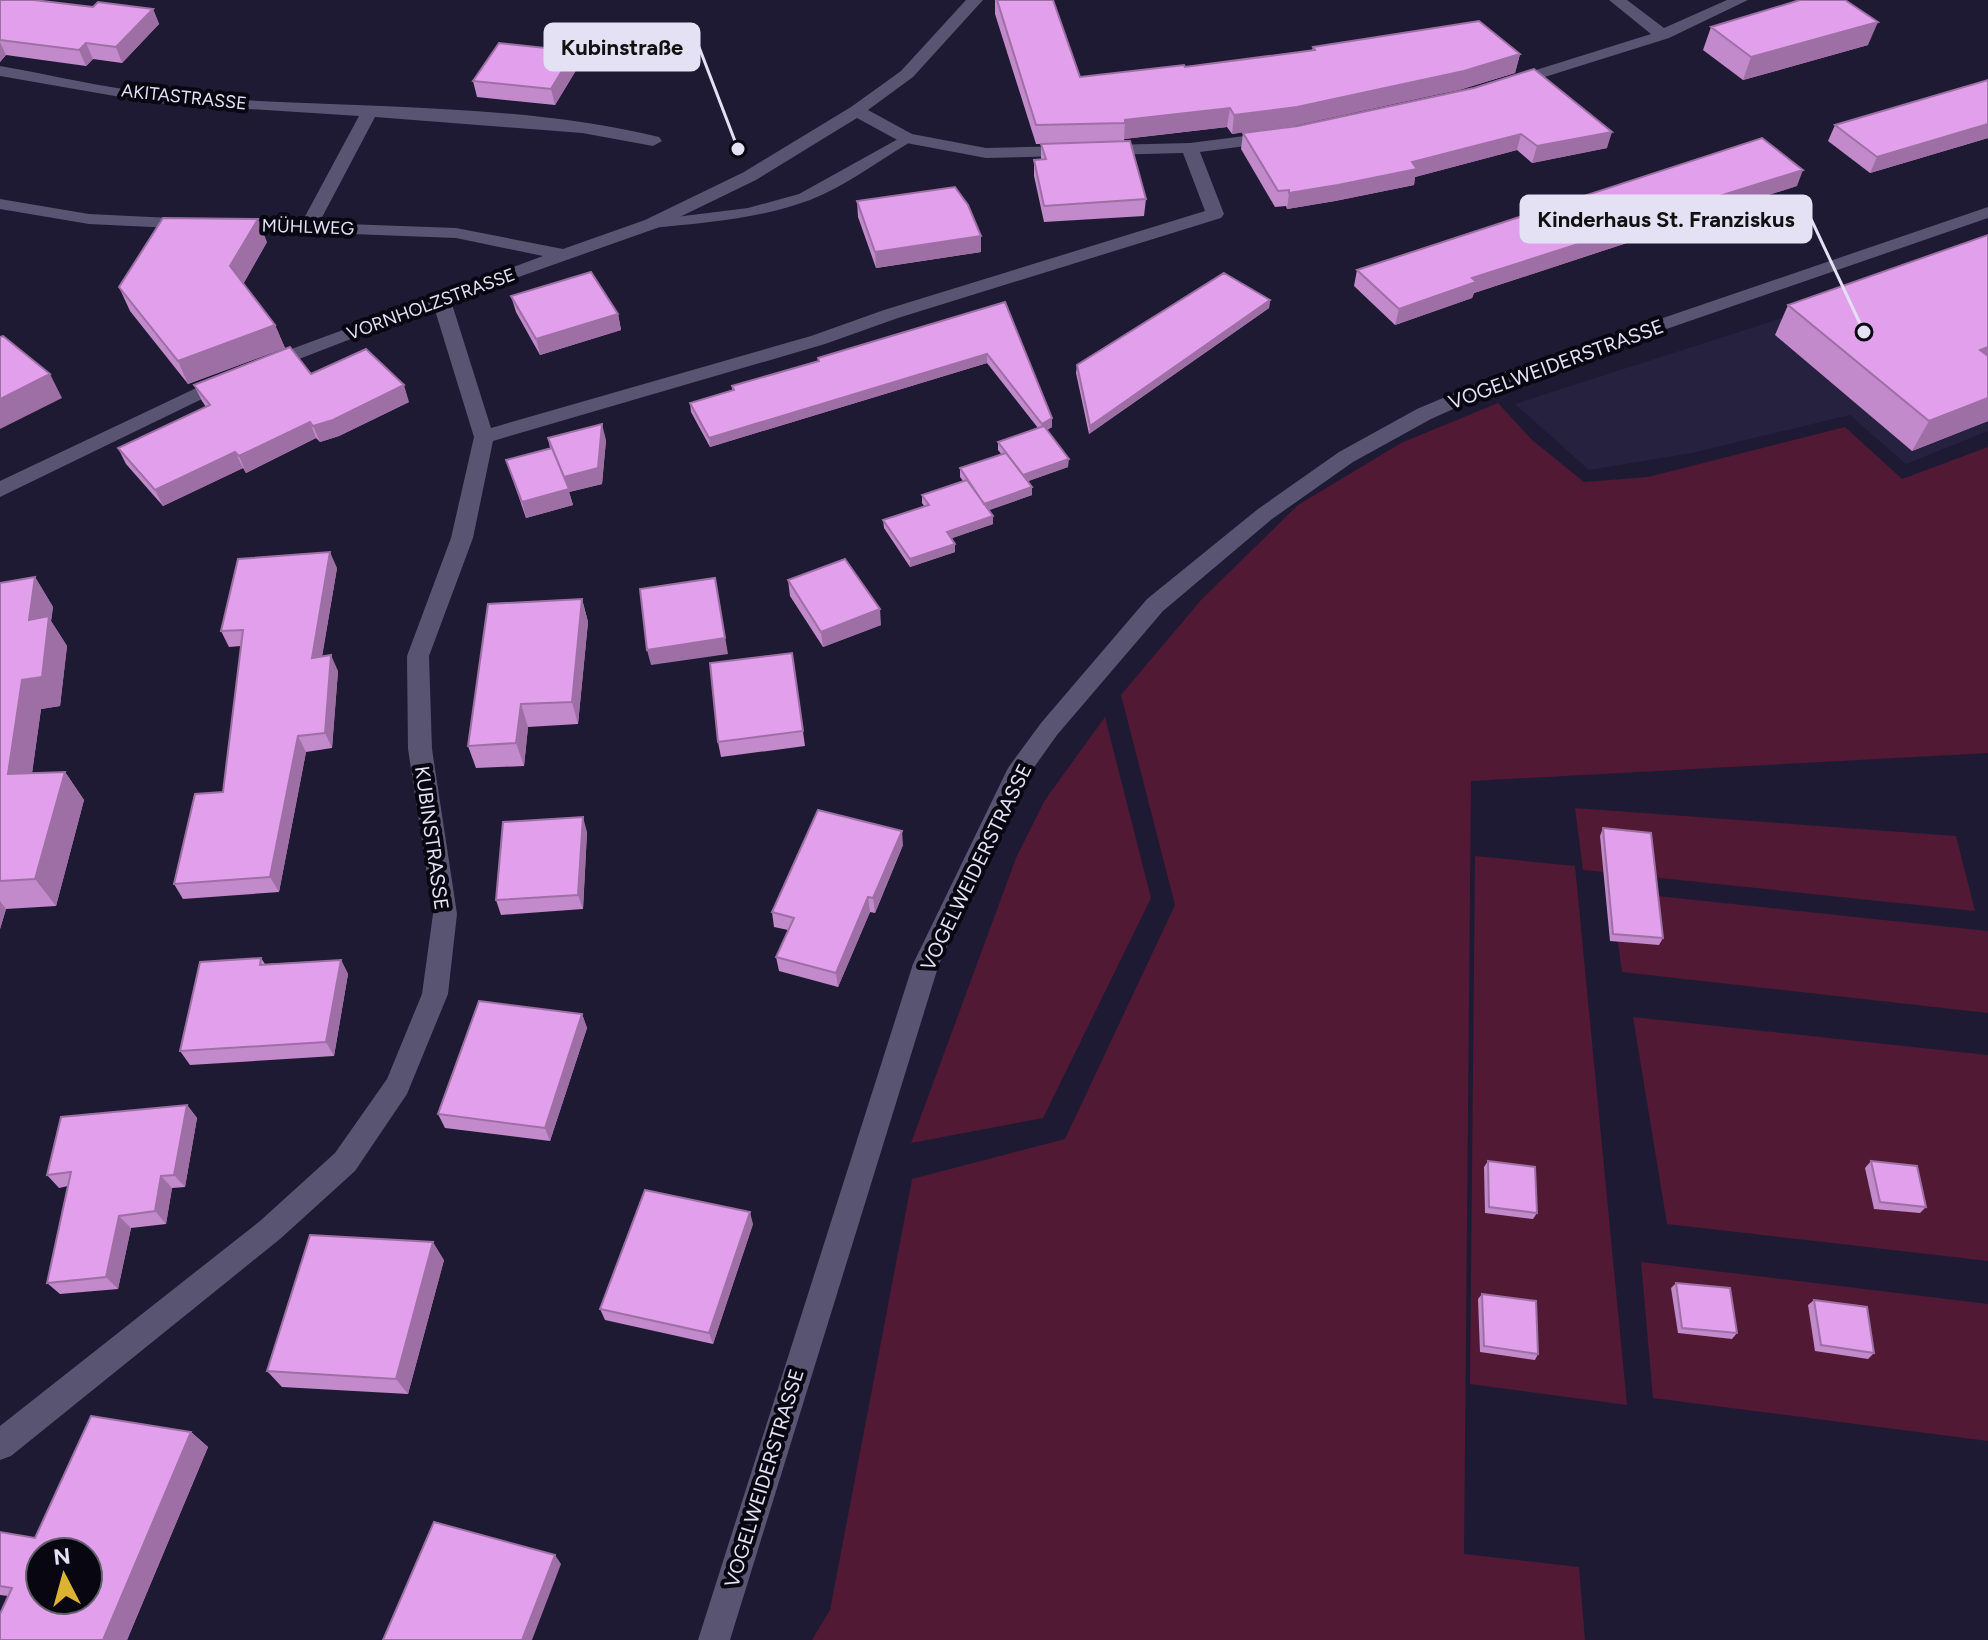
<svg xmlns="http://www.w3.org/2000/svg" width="1988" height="1640" font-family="Figtree,sans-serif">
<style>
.built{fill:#272140}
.green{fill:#511934}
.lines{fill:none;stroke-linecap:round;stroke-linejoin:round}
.lane{fill:#585472;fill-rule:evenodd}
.street{fill:#585472;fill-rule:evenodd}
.wall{fill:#c289cb}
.shaded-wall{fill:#9e6fa5}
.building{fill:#e29fec;stroke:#9e6fa5;stroke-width:2;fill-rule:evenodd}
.labels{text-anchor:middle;stroke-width:8;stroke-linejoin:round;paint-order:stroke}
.far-street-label{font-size:18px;fill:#e3e1f3;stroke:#080711}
.street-label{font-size:20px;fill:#e3e1f3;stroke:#080711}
.leader{fill:none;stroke:#e3e1f3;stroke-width:3}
.callout-dot{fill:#e3e1f3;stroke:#080711;stroke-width:3}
.callout{fill:#e3e1f3;stroke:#e3e1f3;stroke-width:3}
.callout-label{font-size:22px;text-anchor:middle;font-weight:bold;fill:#111}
</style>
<rect width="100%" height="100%" fill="#1e1a33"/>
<path class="built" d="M 1981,254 L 1988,260 L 1988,431 L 1906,464 L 1850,415 L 1692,453 L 1589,470 L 1515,404 Z"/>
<path class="green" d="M 1498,403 L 1532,440 L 1584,482 L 1648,477 L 1845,427 L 1902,479 L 1988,447 L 1988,753 L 1471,781 L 1464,1554 L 1579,1567 L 1585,1640 L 812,1640 L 830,1610 L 912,1179 L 1065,1139 L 1175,905 L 1121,695 L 1201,600 L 1298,505 L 1401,443 Z
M 1105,717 L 1151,898 L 1043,1118 L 911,1143 L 1016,858 L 1045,800 Z
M 1575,808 L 1956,836 L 1975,911 L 1583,870 Z
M 1475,856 L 1575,866 L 1627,1405 L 1470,1384 Z
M 1611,891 L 1988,931 L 1988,1013 L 1622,972 Z
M 1633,1017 L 1988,1055 L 1988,1261 L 1667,1224 Z
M 1641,1262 L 1988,1304 L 1988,1441 L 1653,1398 Z"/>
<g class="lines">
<path class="lane" d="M 907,134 L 912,135 L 912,141 C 878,161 846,186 810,200 C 759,219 704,223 651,228 L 644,224 L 651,220 L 748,208 L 799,194 Z"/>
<path class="street" d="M 966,0 L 983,0 L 913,77 L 868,110 L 912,134 L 986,148 L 1190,143 L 1275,132 L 1283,137 L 1275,142 L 1200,152 L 1224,214 L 1221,218 L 898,318 L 825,344 L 493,441 L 473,538 L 429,656 L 432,749 L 457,914 L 448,994 L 407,1094 L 355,1171 L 280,1239 L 11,1456 L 0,1460 L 0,1426 L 260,1221 L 335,1153 L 387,1079 L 422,994 L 433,914 L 408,749 L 407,656 L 451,538 L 474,437 L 434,307 L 273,369 L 266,371 L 256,365 L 259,361 L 543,256 L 456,238 L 223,229 L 220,225 L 223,221 L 229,220 L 302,222 L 359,116 L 155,103 L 0,76 L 0,66 C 52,75 104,88 156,93 C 320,111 499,98 659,137 L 662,141 L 653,146 L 582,133 L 375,117 L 319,223 L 456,228 L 563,249 L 645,220 L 744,172 L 851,107 L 901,71 ZM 857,118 L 901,142 L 986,158 L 1183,153 L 1205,211 L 884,310 L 811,336 L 491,428 L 451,301 L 657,228 L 756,180 Z
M 1609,0 L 1627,0 L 1664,28 L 1727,0 L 1748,0 L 1669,38 L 1516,86 L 1504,86 L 1502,83 L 1504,80 L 1651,34 Z
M 0,199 L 89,214 L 192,219 L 201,224 L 192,229 L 89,224 L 0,209 Z
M 1988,207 L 1988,218 L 1516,381 L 1431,419 L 1353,462 L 1272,519 L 1163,611 L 1057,735 L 1025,780 L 939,964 L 730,1640 L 698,1640 L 913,964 L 1008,768 L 1041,723 L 1147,599 L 1258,509 L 1339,452 L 1417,409 L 1502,373 Z
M 228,373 L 238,379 L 235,383 L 0,497 L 0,481 Z"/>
</g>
<path class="wall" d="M 0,0 L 93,7 L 153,9 L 159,24 L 122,63 L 93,59 L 86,66 L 6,55 L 0,62 Z
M 995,0 L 1053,0 L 1080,77 L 1185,67 L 1312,50 L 1313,47 L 1520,54 L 1515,73 L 1459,90 L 1232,134 L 1227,127 L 1124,139 L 1146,199 L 1144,216 L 1044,222 L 1034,176 L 1034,160 L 1041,160 L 1041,144 L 1036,144 L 995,14 Z
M 1711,27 L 1868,45 L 1743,80 L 1703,50 Z
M 574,51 L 578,67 L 555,105 L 477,97 L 473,81 Z
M 1988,80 L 1988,138 L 1870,173 L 1828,141 L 1835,125 Z
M 1474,88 L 1607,148 L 1532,163 L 1517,150 L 1415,177 L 1414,185 L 1335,201 L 1287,209 L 1286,206 L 1275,207 L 1241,149 L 1243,133 L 1298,126 Z
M 1797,186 L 1701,216 L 1700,219 L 1474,293 L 1472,298 L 1395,325 L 1354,286 L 1357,270 Z
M 857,201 L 981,236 L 981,252 L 876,268 L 858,217 Z
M 267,242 L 243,284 L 275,325 L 285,348 L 188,384 L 130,311 L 119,287 Z
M 511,296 L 618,314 L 621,330 L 540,355 L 516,312 Z
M 1270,300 L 1269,308 L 1089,434 L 1076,373 L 1077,365 Z
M 1005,302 L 1052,427 L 1047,430 L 1068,467 L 1028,481 L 1032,487 L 1032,495 L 989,510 L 993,524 L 952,538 L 955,544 L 955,552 L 910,567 L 884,528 L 883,520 L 924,506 L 922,503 L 922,495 L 963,481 L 960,477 L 960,468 L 1002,455 L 998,450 L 998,442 L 1038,428 L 987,363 L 710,447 L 691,412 L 690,403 L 732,390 L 732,386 L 818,361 L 818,358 Z
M 1788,305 L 1988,421 L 1912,451 L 1775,335 Z
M 311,374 L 409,402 L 339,436 L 320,442 L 316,438 L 246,473 L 243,468 L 163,506 L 126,464 L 118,448 L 206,407 L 202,401 L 194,385 Z
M 548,438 L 606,440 L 602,484 L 569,492 L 573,505 L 526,518 L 506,460 L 550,448 Z
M 337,568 L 322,657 L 338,671 L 332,748 L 306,752 L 279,892 L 183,899 L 174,884 L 223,792 L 241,646 L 229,647 L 221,631 Z
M 35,577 L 53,607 L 51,621 L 67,646 L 60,706 L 41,709 L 32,773 L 65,772 L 84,800 L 56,906 L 6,909 L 0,929 L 0,583 Z
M 788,580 L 881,625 L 823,647 L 790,596 Z
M 582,599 L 588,622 L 578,724 L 528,727 L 524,766 L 476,768 L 468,746 Z
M 792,653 L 805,746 L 721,757 L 718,742 Z
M 1603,828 L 1663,938 L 1659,945 L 1610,941 L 1600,836 Z
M 587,832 L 583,909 L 501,915 L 496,900 Z
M 903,845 L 875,913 L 870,912 L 838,987 L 779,971 L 776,957 L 788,930 L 774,927 L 772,912 Z
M 261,958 L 265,964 L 341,960 L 348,974 L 334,1056 L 190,1065 L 180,1051 Z
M 582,1014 L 587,1028 L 550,1141 L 445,1128 L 438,1114 Z
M 187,1105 L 197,1118 L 185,1187 L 172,1188 L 166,1224 L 131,1228 L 118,1289 L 60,1294 L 47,1283 L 68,1186 L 59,1188 L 47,1175 Z
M 1488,1161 L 1537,1213 L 1533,1219 L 1485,1213 L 1484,1167 Z
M 1871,1161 L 1926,1207 L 1920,1213 L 1874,1209 L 1865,1168 Z
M 753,1224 L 713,1344 L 605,1320 L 600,1309 Z
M 444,1260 L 408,1394 L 282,1387 L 267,1371 Z
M 1676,1283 L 1737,1333 L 1732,1339 L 1678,1333 L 1671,1288 Z
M 1482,1294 L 1538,1354 L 1535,1360 L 1480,1352 L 1478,1299 Z
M 1814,1300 L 1874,1353 L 1868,1359 L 1815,1351 L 1808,1305 Z
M 191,1432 L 208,1447 L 127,1640 L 0,1640 L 8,1596 L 0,1595 L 0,1532 L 35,1538 Z"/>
<path class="shaded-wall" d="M 153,9 L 159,24 L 122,63 L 116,47 Z
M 1878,22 L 1868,45 L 1743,80 L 1751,57 Z
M 0,42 L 6,55 L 0,62 Z
M 86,43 L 93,59 L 86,66 L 79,50 Z
M 574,51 L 578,67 L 555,105 L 551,89 Z
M 1520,54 L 1515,73 L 1459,90 L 1294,126 L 1232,134 L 1234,115 Z
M 1230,108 L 1227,127 L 1124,139 L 1125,120 Z
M 1988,124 L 1988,138 L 1870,173 L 1877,157 Z
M 1612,132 L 1607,148 L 1532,163 L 1537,146 Z
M 1521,134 L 1517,150 L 1415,177 L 1414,185 L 1335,201 L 1287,209 L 1289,193 Z
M 1803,170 L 1797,186 L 1701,216 L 1700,219 L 1474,293 L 1472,298 L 1395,325 L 1399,309 L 1472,278 L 1703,201 Z
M 258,219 L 267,242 L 240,290 L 230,266 Z
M 981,236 L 981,252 L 876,268 L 875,252 Z
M 1270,300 L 1269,308 L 1089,434 L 1090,426 Z
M 618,314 L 621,330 L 540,355 L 536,339 Z
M 275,325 L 285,348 L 188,384 L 178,361 Z
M 1988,347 L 1988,371 L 1980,350 Z
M 987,354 L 987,363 L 710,447 L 709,438 Z
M 50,374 L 62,398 L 0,429 L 0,399 Z
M 404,385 L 409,402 L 339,436 L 320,442 L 313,426 Z
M 1988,398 L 1988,421 L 1912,451 L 1929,421 Z
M 1052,418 L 1052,427 L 1042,433 L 1042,424 Z
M 310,422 L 316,438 L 246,473 L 239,456 Z
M 602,424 L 606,440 L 602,484 L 569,492 L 573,505 L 526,518 L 522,502 L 567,490 L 564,477 Z
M 235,452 L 243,468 L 163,506 L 155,490 Z
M 1069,459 L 1068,467 L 1023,483 L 1023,475 Z
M 1032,487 L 1032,495 L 984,512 L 984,504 Z
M 993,516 L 993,524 L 947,540 L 947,532 Z
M 955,544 L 955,552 L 910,567 L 910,559 Z
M 330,552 L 337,568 L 319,673 L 312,658 Z
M 35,577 L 53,607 L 51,621 L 67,646 L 60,706 L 41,709 L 28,802 L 8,774 Z
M 715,578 L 728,654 L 651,665 L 647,650 Z
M 582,599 L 588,622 L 578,724 L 572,702 Z
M 880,609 L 881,625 L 823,647 L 821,632 Z
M 331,655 L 338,671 L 332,748 L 325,733 Z
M 521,704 L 528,727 L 524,766 L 516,743 Z
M 298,736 L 306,752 L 279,892 L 270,877 Z
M 65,772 L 84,800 L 56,906 L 35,879 Z
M 583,817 L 587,832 L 583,909 L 578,895 Z
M 902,831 L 903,845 L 875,913 L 873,898 Z
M 868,897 L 870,912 L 838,987 L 836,973 Z
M 0,901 L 6,909 L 0,929 Z
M 341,960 L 348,974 L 334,1056 L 326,1042 Z
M 582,1014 L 587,1028 L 550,1141 L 545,1128 Z
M 187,1105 L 197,1118 L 185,1187 L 174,1175 Z
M 161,1176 L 172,1188 L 166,1224 L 155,1211 Z
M 750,1212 L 753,1224 L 713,1344 L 709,1333 Z
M 119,1216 L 131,1228 L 118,1289 L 106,1277 Z
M 433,1242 L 444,1260 L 408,1394 L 396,1379 Z
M 191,1432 L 208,1447 L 127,1640 L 103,1640 Z
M 555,1555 L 561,1564 L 532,1640 L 522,1640 Z"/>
<path class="building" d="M 0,0 L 34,0 L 93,7 L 98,2 L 153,9 L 116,47 L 86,43 L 79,50 L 0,40 Z
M 997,0 L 1053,0 L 1080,77 L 1184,65 L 1185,67 L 1315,50 L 1313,47 L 1479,21 L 1520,54 L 1464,71 L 1297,107 L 1234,115 L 1230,108 L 1125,120 L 1125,123 L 1036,125 Z
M 1800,0 L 1845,0 L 1878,22 L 1751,57 L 1711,27 Z
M 499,43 L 574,51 L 551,89 L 473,81 Z
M 1534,69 L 1612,132 L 1537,146 L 1521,134 L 1412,162 L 1417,169 L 1338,185 L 1289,193 L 1289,190 L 1278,191 L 1243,133 L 1298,126 L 1474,88 Z
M 1988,80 L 1988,124 L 1877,157 L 1835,125 Z
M 1762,138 L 1803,170 L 1703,201 L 1706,203 L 1472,278 L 1476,282 L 1399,309 L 1357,270 Z
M 1130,141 L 1146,199 L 1044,206 L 1034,160 L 1046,159 L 1041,144 Z
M 955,187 L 968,205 L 981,236 L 875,252 L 857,201 Z
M 163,218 L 258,219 L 230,266 L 275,325 L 178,361 L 119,287 Z
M 1988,235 L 1988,347 L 1980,350 L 1988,356 L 1988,398 L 1929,421 L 1788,305 Z
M 591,272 L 618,314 L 536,339 L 511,296 Z
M 1224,273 L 1270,300 L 1090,426 L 1077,365 Z
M 1005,302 L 1052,418 L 1042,424 L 987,354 L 709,438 L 690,403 L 734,390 L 732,386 L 819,361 L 818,358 Z
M 3,336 L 50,374 L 0,399 L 0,337 Z
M 290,347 L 311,374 L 366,349 L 404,385 L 333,420 L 313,426 L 310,422 L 239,456 L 235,452 L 155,490 L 118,448 L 210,405 L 194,385 Z
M 602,424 L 598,468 L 564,477 L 548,438 Z
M 1044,426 L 1069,459 L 1023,475 L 998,442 Z
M 552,448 L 569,489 L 522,502 L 506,460 Z
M 1006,453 L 1032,487 L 984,504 L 960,468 Z
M 967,480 L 993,516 L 947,532 L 955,544 L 910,559 L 883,520 L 929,505 L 922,495 Z
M 330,552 L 312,658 L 331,655 L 325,733 L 298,736 L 270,877 L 174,884 L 195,794 L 223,792 L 243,630 L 221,631 L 238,559 Z
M 845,559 L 880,609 L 821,632 L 788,580 Z
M 35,577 L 29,620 L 49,616 L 42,677 L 22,680 L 8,774 L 65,772 L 35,879 L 0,881 L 0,583 Z
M 715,578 L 725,638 L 647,650 L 640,589 Z
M 582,599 L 572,702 L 521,704 L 516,743 L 468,746 L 488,604 Z
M 792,653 L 803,731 L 718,742 L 710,663 Z
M 818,810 L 902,831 L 873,898 L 868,897 L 836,973 L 776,957 L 794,918 L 772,912 Z
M 583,817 L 578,895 L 496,900 L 503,822 Z
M 1603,828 L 1651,833 L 1663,938 L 1613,934 Z
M 261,958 L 260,965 L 341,960 L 326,1042 L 180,1051 L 200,962 Z
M 479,1001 L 582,1014 L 545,1128 L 438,1114 Z
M 187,1105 L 174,1175 L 161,1176 L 155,1211 L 119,1216 L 106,1277 L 47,1283 L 71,1172 L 47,1175 L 61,1117 Z
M 1488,1161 L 1535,1167 L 1537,1213 L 1489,1207 Z
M 1871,1161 L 1917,1166 L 1926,1207 L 1880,1202 Z
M 645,1190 L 750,1212 L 709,1333 L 600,1309 Z
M 310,1235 L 433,1242 L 396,1379 L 267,1371 Z
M 1676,1283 L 1730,1288 L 1737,1333 L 1682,1328 Z
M 1482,1294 L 1536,1301 L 1538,1354 L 1484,1346 Z
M 1814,1300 L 1867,1307 L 1874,1353 L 1821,1345 Z
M 91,1416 L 191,1432 L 103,1640 L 0,1640 L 0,1614 L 12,1588 L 0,1586 L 0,1532 L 35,1538 ZM 40,1552 L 88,1552 L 88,1600 L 40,1600 Z
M 434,1522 L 555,1555 L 522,1640 L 383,1640 Z"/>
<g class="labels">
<g class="far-street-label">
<text transform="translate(184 97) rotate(6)" y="6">AKITASTRASSE</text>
<text transform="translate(308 227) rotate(2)" y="6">MÜHLWEG</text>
<text transform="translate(431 304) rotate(-20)" y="6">VORNHOLZSTRASSE</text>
</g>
<g class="street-label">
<text transform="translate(1556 364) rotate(-20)" y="7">VOGELWEIDERSTRASSE</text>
<text transform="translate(432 838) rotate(82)" y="7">KUBINSTRASSE</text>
<text transform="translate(976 867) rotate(-64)" y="7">VOGELWEIDERSTRASSE</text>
<text transform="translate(764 1478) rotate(-73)" y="7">VOGELWEIDERSTRASSE</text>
</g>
</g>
<path class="leader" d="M738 149L699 47M1864 332L1811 219"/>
<g class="callout-dot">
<circle cx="738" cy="149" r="8"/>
<circle cx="1864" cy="332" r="8"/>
</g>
<g class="callout">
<rect x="545" y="24" width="154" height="46" rx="8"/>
<rect x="1521" y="196" width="290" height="46" rx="8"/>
</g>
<g class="callout-label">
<text x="622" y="55">Kubinstraße</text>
<text x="1666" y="227">Kinderhaus St. Franziskus</text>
</g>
<g transform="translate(64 1576) rotate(354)"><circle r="38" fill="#080711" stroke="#605e6b" stroke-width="2"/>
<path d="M0-6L14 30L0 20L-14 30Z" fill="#dcb233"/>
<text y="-12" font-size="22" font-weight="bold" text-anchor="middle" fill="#e3e1f3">N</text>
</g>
</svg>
